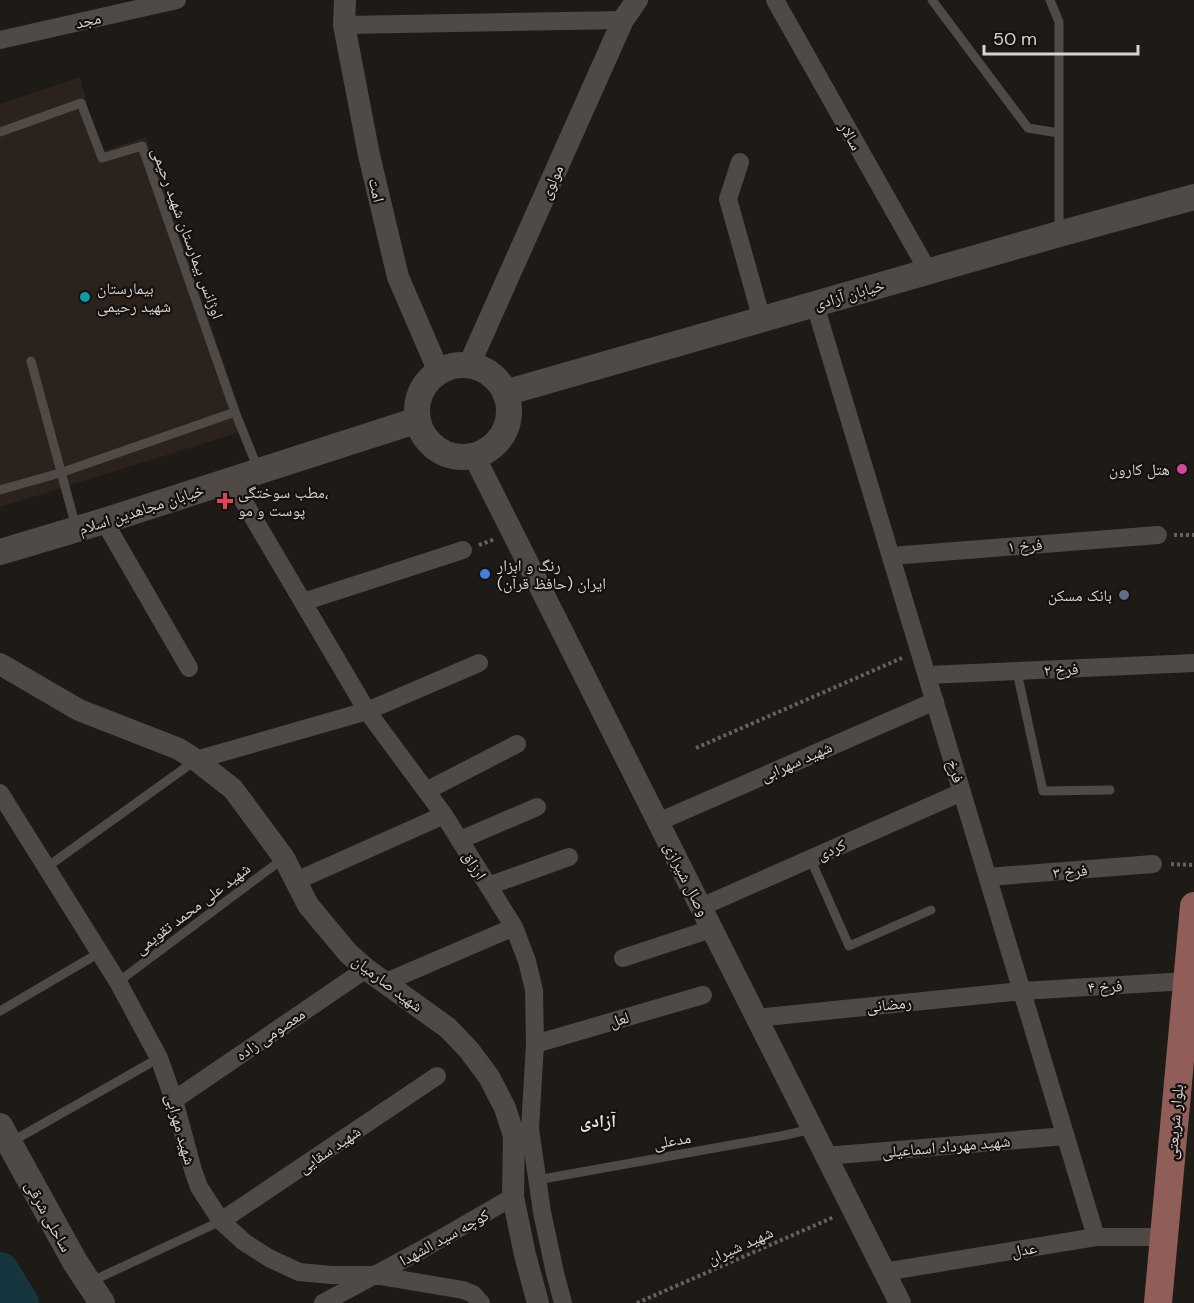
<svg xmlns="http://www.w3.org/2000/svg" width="1194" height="1303" font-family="'DM Sans','Noto Naskh Arabic',sans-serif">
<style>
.built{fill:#2a221b}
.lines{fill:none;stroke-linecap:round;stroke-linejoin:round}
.river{stroke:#17353f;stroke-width:38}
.path{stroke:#66625f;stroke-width:4;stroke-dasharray:3 3;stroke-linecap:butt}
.service{stroke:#504a46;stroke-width:9}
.minor{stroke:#504a46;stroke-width:18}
.tertiary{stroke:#504a46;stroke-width:22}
.secondary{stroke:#504a46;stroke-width:26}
.primary{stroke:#905d58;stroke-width:28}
.culture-dot{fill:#0f9aa8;stroke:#15110e;stroke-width:2}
.hotel-dot{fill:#d1479c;stroke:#15110e;stroke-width:2}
.health-dot{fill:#e0444e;stroke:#15110e;stroke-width:2}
.shop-dot{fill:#3f7fe0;stroke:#15110e;stroke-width:2}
.service-dot{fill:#5c6f8a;stroke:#15110e;stroke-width:2}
.labels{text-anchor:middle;stroke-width:4.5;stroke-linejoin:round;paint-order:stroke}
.street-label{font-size:16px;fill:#d6d3d0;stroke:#15110e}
.poi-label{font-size:16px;fill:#d6d3d0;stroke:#15110e;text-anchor:start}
.neighbourhood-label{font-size:18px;font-weight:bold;fill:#e9e3de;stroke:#15110e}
</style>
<rect width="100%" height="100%" fill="#1e1a16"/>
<path class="built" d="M 80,77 L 99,152 L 146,137 L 247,430 L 0,507 L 0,104 Z"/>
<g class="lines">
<path class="river" d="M 0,1271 L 20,1303"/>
<path class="path" d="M 1174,535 L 1194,535
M 479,545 L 495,539
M 696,748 L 902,658
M 1171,864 L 1194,865
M 637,1303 L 834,1217"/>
<path class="service" d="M 932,0 L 1028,128 L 1059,133
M 1050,0 L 1059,22 L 1059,232
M 0,132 L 81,103 L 102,158 L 142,146 L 235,412 L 258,469
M 31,361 L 76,527
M 0,490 L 60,473 L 235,412
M 1017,672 L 1043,791 L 1110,790
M 810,858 L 849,946 L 931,910
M 47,867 L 196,760
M 118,982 L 284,858
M 0,1011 L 99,953
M 11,1142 L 159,1058
M 537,1180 L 781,1136 L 812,1129
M 90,1282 L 221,1221"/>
<path class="minor" d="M 775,0 L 928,271
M 344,25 L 623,20
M 0,40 L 177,0
M 740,162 L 728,199 L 762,320
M 815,305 L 1096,1237
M 231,480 L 367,711 L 444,815 L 514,927 L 527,961 L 534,990 L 535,1044 L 530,1129 L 542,1212 L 555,1273 L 563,1303
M 104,521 L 189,668
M 891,556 L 1158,535
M 303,602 L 463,550
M 927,675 L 1194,663
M 196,760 L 367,711 L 479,663
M 426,791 L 517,744
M 0,793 L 118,982 L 159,1058 L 174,1100 L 193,1170 L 199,1187 L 221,1221 L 244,1242 L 269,1258 L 299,1272 L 331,1275 L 374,1275 L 463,1290 L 473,1294 L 481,1303
M 658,822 L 935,701
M 460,840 L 537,807
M 988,877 L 1153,864
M 296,881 L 444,815
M 488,886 L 569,857
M 701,907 L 962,792
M 623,958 L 711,929
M 386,982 L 514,927
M 756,1018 L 1022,991 L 1187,981
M 535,1044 L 703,995
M 174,1100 L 366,969
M 825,1156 L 1066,1136
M 221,1221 L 437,1076
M 884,1272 L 1096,1237 L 1164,1237
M 323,1303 L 421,1250 L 513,1197"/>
<path class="tertiary" d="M 345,0 L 344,25 L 369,155 L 398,277 L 439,372
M 469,365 L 623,20 L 637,0
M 474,456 L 900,1303
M 0,664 L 79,710 L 179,749 L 196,760 L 233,789 L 284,858 L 308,905 L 348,953 L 366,969 L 448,1028 L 469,1050 L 489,1077 L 505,1108 L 514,1136 L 513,1197 L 525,1255 L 538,1303"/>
<path class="secondary" d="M417 411a46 46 0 1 1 92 0a46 46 0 1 1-92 0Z
M 505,393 L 1059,234 L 1194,197
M 0,552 L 104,521 L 418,420
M 0,1126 L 75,1262 L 102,1303"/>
<path class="primary" d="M 1158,1303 L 1194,906"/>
</g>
<circle class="culture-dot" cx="85" cy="297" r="6"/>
<circle class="hotel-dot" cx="1182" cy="469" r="6"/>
<path class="health-dot" d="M222 492h6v6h6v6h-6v6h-6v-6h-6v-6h6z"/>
<circle class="shop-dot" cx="485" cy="574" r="6"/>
<circle class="service-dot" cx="1124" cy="595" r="6"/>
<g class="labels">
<g class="street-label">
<text transform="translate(88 20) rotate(-13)" y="6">مجد</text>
<text transform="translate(851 136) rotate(61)" y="6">سالار</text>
<text transform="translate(551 182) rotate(-66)" y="6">مولوی</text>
<text transform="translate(377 190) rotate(77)" y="6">امت</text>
<text transform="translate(188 233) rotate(70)" y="6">اوژانس بیمارستان شهید رحیمی</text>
<text transform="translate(849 294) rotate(-16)" y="6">خیابان آزادی</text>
<text transform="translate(141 509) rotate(-18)" y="6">خیابان مجاهدین اسلام</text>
<text transform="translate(1025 545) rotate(-4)" y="6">فرخ ۱</text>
<text transform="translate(1061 669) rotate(-3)" y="6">فرخ ۲</text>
<text transform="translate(796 761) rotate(-24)" y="6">شهید سهرابی</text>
<text transform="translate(956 771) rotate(73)" y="6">فرخ</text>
<text transform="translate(831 849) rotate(-24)" y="6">کردی</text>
<text transform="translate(475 865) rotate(58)" y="6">ارزاق</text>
<text transform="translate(1070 871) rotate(-5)" y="6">فرخ ۳</text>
<text transform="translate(687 879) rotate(63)" y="6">وصال شیرازی</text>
<text transform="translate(192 908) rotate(-37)" y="6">شهید علی محمد تقویمی</text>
<text transform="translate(388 983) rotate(37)" y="6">شهید صارمیان</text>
<text transform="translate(1105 986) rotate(-3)" y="6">فرخ ۴</text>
<text transform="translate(889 1004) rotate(-6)" y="6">رمضانی</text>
<text transform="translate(619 1019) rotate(-16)" y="6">لعل</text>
<text transform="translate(270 1034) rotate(-34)" y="6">معصومی زاده</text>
<text transform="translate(1174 1122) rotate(-85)" y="6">بلوار شریعتی</text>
<text transform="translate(181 1129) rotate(74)" y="6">شهید مهرابی</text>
<text transform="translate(672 1140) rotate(-10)" y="6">مدعلی</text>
<text transform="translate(946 1146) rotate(-5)" y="6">شهید مهرداد اسماعیلی</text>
<text transform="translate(329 1149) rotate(-34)" y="6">شهید سقایی</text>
<text transform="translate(49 1216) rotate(61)" y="6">ساحلی شرقی</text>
<text transform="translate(444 1237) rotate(-29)" y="6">کوچه سید الشهدا</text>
<text transform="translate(740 1245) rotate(-24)" y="6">شهید شیران</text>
<text transform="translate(1024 1249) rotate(-9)" y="6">عدل</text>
</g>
<g class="poi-label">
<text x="97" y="294">بیمارستان<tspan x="97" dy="18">شهید رحیمی</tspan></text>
<text x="1170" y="475" text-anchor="end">هتل کارون</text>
<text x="238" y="498">مطب سوختگی،<tspan x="238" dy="18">پوست و مو</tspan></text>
<text x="497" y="571">رنگ و ابزار<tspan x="497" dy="18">ایران (حافظ قرآن)</tspan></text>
<text x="1112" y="601" text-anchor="end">بانک مسکن</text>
</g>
<g class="neighbourhood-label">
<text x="598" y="1127">آزادی</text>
</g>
</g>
<path d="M984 45v9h154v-9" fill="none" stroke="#d6d3d0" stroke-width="3"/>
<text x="993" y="45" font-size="18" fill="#d6d3d0" stroke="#15110e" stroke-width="4.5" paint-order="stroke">50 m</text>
</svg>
